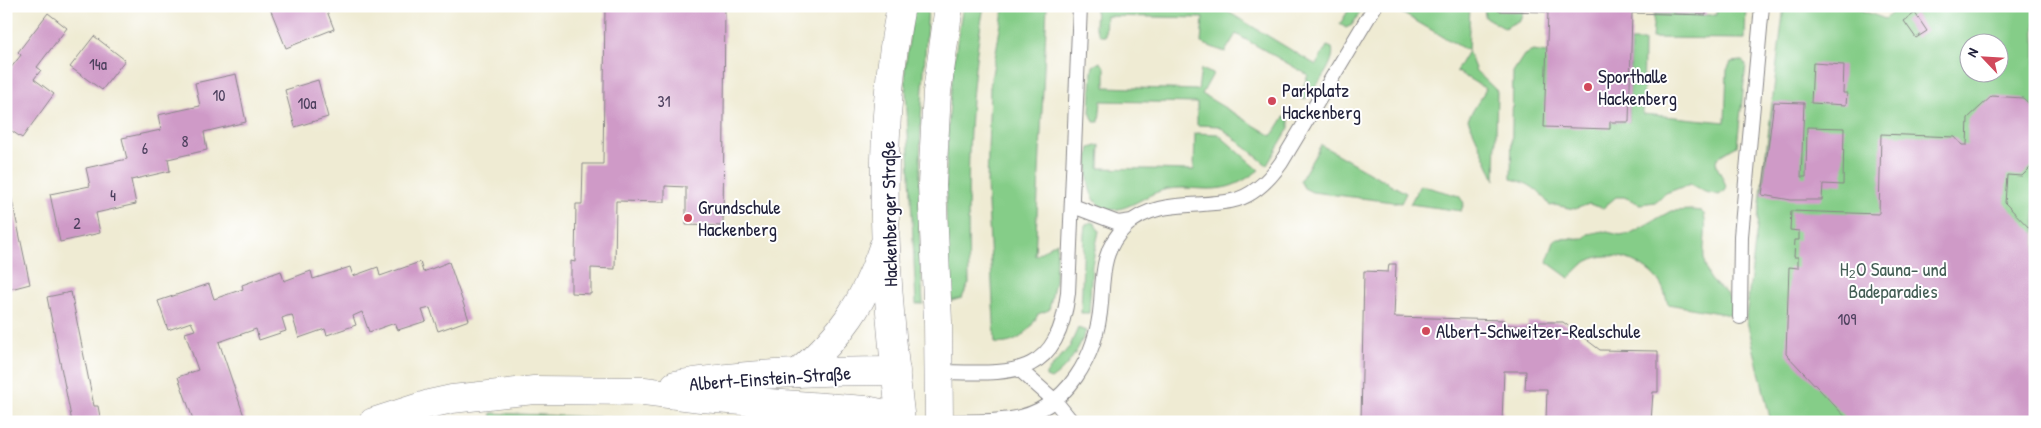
<svg xmlns="http://www.w3.org/2000/svg" width="2041" height="428" font-family="'Patrick Hand',sans-serif">
<style>
.green{fill:#85cd88;stroke:#547862;fill-rule:evenodd}
.building{fill:#cf9ac7}
.lines{fill:none;stroke-linecap:round;stroke-linejoin:round}
.service-casing{stroke:#888687;stroke-width:16}
.minor-casing{stroke:#888687;stroke-width:29}
.tertiary-casing{stroke:#888687;stroke-width:29}
.service{stroke:#fff;stroke-width:14}
.minor{stroke:#fff;stroke-width:28}
.tertiary{stroke:#fff;stroke-width:28}
.poi-dot{fill:#d1495b;stroke:#fff;stroke-width:2}
.labels{text-anchor:middle;stroke-width:4;stroke-linejoin:round;paint-order:stroke}
.number-label{font-size:16px;fill:#4d405e}
.poi-label{font-size:19px;fill:#22223b;stroke:#fff;text-anchor:start}
.street-label{font-size:19px;fill:#22223b;stroke:#fff}
.park-label{font-size:19px;fill:#455e56;stroke:#fff}
</style>
<rect width="100%" height="100%" fill="#fff"/>
<filter id="ink" filterUnits="userSpaceOnUse"><feTurbulence type="fractalNoise" baseFrequency=".02" numOctaves="2"/><feDisplacementMap in="SourceGraphic" scale="10" xChannelSelector="R" yChannelSelector="G"/><feConvolveMatrix kernelMatrix="1 2 1 2 8 2 1 2 1" color-interpolation-filters="sRGB"/></filter>
<filter id="wash" filterUnits="userSpaceOnUse"><feTurbulence type="fractalNoise" baseFrequency=".0096" numOctaves="4" result="noise"/><feDisplacementMap in="SourceGraphic" scale="20" xChannelSelector="R" yChannelSelector="G"/><feGaussianBlur stdDeviation="1.12" result="paint"/><feColorMatrix in="noise" values="0 0 0 0 0 0 0 0 0 0 0 0 0 0 0 0 0 1.4 0 .05"/><feComposite in="paint" operator="in"/></filter>
<g filter="url(#wash)">
<rect width="100%" height="100%" fill="#efebd3"/>
<path class="green" d="M 914,6 L 928,6 L 921,120 L 919,223 L 923,304 L 916,304 L 905,68 Z
M 963,6 L 984,6 C 967,99 967,189 969,283 L 962,298 L 951,301 C 942,203 945,103 963,6 Z
M 1004,6 L 1047,6 L 1035,256 L 1057,242 L 1055,281 L 1049,310 L 1038,314 C 1030,332 1016,346 995,343 L 987,184 L 990,86 Z
M 1096,6 L 1227,6 L 1225,10 L 1316,65 L 1327,46 L 1332,48 C 1337,62 1314,89 1305,100 L 1299,97 L 1308,75 L 1236,34 L 1225,52 L 1201,43 L 1203,18 L 1106,16 L 1105,36 L 1100,36 L 1095,27 Z
M 1351,6 L 1364,6 L 1352,25 L 1346,28 L 1340,24 Z
M 1403,6 L 1470,6 L 1468,51 L 1476,71 L 1497,91 L 1495,180 L 1468,119 L 1486,89 L 1456,71 L 1468,51 L 1400,12 Z
M 1484,6 L 1498,6 L 1523,11 L 1520,20 L 1504,28 L 1485,17 Z
M 1716,6 L 1746,6 L 1745,39 L 1652,38 L 1654,14 L 1716,15 Z
M 1784,6 L 1850,6 L 1885,19 L 1899,6 L 2035,6 L 2035,422 L 1771,422 L 1746,317 ZM 1968,42 L 1998,42 L 1998,72 L 1968,72 Z
M 1631,41 L 1644,41 L 1643,114 L 1725,122 L 1727,70 L 1731,62 L 1742,61 L 1746,64 L 1737,146 L 1721,155 L 1716,161 C 1717,172 1726,179 1726,190 L 1719,195 L 1705,192 L 1690,184 L 1666,193 L 1655,202 L 1640,204 L 1624,197 L 1616,197 L 1603,208 L 1589,204 L 1575,209 L 1554,205 L 1550,206 C 1540,191 1529,182 1511,179 L 1513,72 L 1524,55 L 1533,51 L 1547,53 L 1610,122 L 1629,122 Z
M 1100,62 L 1105,67 L 1105,87 L 1198,90 L 1201,69 L 1213,74 L 1202,94 L 1272,136 L 1284,117 L 1289,119 L 1289,128 L 1267,165 L 1219,126 L 1197,125 L 1197,103 L 1101,101 L 1099,122 L 1094,122 L 1090,112 L 1092,71 L 1093,66 Z
M 1195,133 L 1218,134 L 1259,170 C 1248,178 1236,186 1222,188 C 1204,191 1186,186 1168,189 C 1150,192 1137,205 1119,209 C 1085,216 1085,169 1090,148 L 1100,145 L 1099,168 L 1194,170 Z
M 1321,145 L 1406,193 L 1401,203 L 1312,192 L 1304,188 L 1300,181 Z
M 1420,185 L 1459,196 L 1464,203 L 1461,211 L 1410,204 Z
M 1692,210 L 1701,211 L 1704,214 C 1709,235 1699,251 1707,272 C 1714,291 1732,287 1736,316 L 1668,304 C 1665,295 1664,287 1657,279 C 1640,259 1607,247 1583,264 C 1578,268 1574,273 1569,278 L 1547,262 L 1555,239 L 1584,238 L 1588,234 L 1603,231 L 1620,235 L 1631,233 L 1671,211 Z
M 1091,222 L 1095,223 L 1099,231 L 1092,265 L 1089,313 L 1081,313 L 1084,234 L 1085,225 Z
M 1078,328 L 1086,331 C 1078,350 1069,367 1051,379 L 1046,377 L 1046,374 L 1070,346 Z
M 491,413 L 718,422 L 493,422 Z"/>
<g id="blocks">
<path class="building" d="M 269,6 L 325,6 L 334,29 L 286,48 Z
M 605,6 L 725,6 L 723,226 L 686,225 L 686,187 L 665,186 L 665,202 L 616,201 L 615,269 L 591,268 L 591,294 L 571,293 L 571,261 L 575,262 L 576,204 L 582,204 L 583,164 L 603,164 Z
M 1498,6 L 1706,6 L 1706,15 L 1632,13 L 1629,122 L 1610,122 L 1610,129 L 1544,127 L 1548,12 L 1498,11 Z
M 48,13 L 67,28 L 37,67 L 41,70 L 34,79 L 54,94 L 22,138 L 6,127 L 6,74 L 21,55 L 18,52 Z
M 1915,13 L 1927,31 L 1916,38 L 1904,21 Z
M 94,36 L 125,60 L 102,90 L 70,67 Z
M 1813,63 L 1844,65 L 1843,93 L 1847,93 L 1846,105 L 1811,103 Z
M 236,74 L 246,122 L 204,132 L 207,150 L 168,159 L 170,171 L 131,180 L 136,204 L 96,213 L 100,233 L 60,242 L 50,194 L 90,186 L 86,168 L 127,159 L 122,138 L 161,130 L 158,115 L 200,106 L 195,83 Z
M 318,80 L 328,117 L 295,127 L 285,90 Z
M 1992,96 L 2023,98 L 2035,109 L 2035,163 L 2022,176 L 2007,175 L 2005,203 L 2035,234 L 2035,422 L 1850,422 L 1786,354 L 1789,267 L 1798,268 L 1798,257 L 1794,257 L 1795,240 L 1799,240 L 1799,231 L 1790,230 L 1791,211 L 1879,214 L 1881,134 L 1955,137 L 1962,145 L 1967,145 L 1968,118 Z
M 1774,102 L 1804,103 L 1801,177 L 1806,177 L 1807,127 L 1844,128 L 1843,185 L 1823,184 L 1822,200 L 1791,200 L 1762,195 Z
M 9,186 L 30,284 L 7,290 L 6,187 Z
M 420,262 L 423,272 L 449,262 L 469,320 L 438,331 L 430,308 L 422,310 L 426,321 L 398,330 L 395,323 L 369,332 L 362,312 L 353,316 L 356,325 L 327,335 L 325,329 L 299,338 L 292,315 L 287,316 L 282,318 L 286,331 L 259,340 L 256,329 L 219,342 L 246,422 L 194,422 L 178,377 L 198,370 L 185,333 L 195,330 L 191,322 L 168,330 L 158,301 L 209,284 L 214,299 L 243,289 L 242,285 L 281,271 L 284,281 L 311,271 L 313,279 L 350,267 L 353,276 L 378,267 L 380,276 Z
M 1389,264 L 1396,264 L 1394,317 L 1505,320 L 1505,325 L 1528,326 L 1528,322 L 1563,322 L 1600,350 L 1658,351 L 1658,392 L 1653,392 L 1651,422 L 1546,420 L 1547,389 L 1525,389 L 1526,371 L 1504,371 L 1502,422 L 1361,422 L 1364,271 L 1388,272 Z
M 71,292 L 94,406 L 98,406 L 101,422 L 72,422 L 47,297 Z"/>
</g>
</g>
<g filter="url(#ink)">
<use href="#blocks" fill-opacity="0" stroke="#888687" stroke-width="1"/>
<g class="lines">
<defs>
<path id="service" d="M 1073,206 L 1118,223 L 1132,221
M 1740,317 L 1741,236 L 1762,6
M 1019,369 L 1055,401 L 1072,422
M 938,372 C 1011,373 1057,381 1068,293 L 1080,6
M 939,422 C 963,421 988,423 1011,419 C 1068,410 1097,355 1101,303 C 1103,273 1103,247 1126,226 C 1154,199 1196,208 1231,201 C 1252,197 1269,180 1281,163 L 1375,6"/>
<path id="minor" d="M 675,385 C 747,373 823,371 896,371
M 373,422 L 429,404 L 452,399 L 534,390 L 644,391 L 701,398 L 866,410 L 900,417"/>
<path id="tertiary" d="M 798,373 C 842,335 864,303 883,247
M 901,422 C 885,286 874,142 901,6
M 939,422 L 938,322 L 932,184 L 937,92 L 949,6"/>
</defs>
<use href="#service" class="service-casing"/>
<use href="#minor" class="minor-casing"/>
<use href="#tertiary" class="tertiary-casing"/>
<use href="#service" class="service"/>
<use href="#minor" class="minor"/>
<use href="#tertiary" class="tertiary"/>
</g>
</g>
<g class="poi-dot">
<circle cx="1588" cy="87" r="5"/>
<circle cx="1272" cy="101" r="5"/>
<circle cx="688" cy="218" r="5"/>
<circle cx="1426" cy="331" r="5"/>
</g>
<g class="labels">
<g class="number-label">
<text x="98" y="70">14a</text>
<text x="219" y="101">10</text>
<text x="664" y="107">31</text>
<text x="307" y="109">10a</text>
<text x="185" y="147">8</text>
<text x="145" y="154">6</text>
<text x="113" y="201">4</text>
<text x="77" y="229">2</text>
<text x="1847" y="325">109</text>
</g>
<g class="poi-label">
<text x="1598" y="83">Sporthalle<tspan x="1598" dy="22">Hackenberg</tspan></text>
<text x="1282" y="97">Parkplatz<tspan x="1282" dy="22">Hackenberg</tspan></text>
<text x="698" y="214">Grundschule<tspan x="698" dy="22">Hackenberg</tspan></text>
<text x="1436" y="338">Albert-Schweitzer-Realschule</text>
</g>
<g class="street-label">
<text transform="translate(889 214) rotate(-91)" y="7">Hackenberger Straße</text>
<text transform="translate(770 378) rotate(-4)" y="7">Albert-Einstein-Straße</text>
</g>
<g class="park-label">
<text x="1893" y="276">H₂O Sauna- und<tspan x="1893" dy="22">Badeparadies</tspan></text>
</g>
</g>
<rect width="2041" height="428" fill="none" stroke="#fff" stroke-width="25"/>
<g transform="translate(1984 58) rotate(295)"><circle r="24" fill="#ffffff" stroke="#a7a7b1"/>
<path d="M0-4L9 19L0 12L-9 19Z" fill="#d1495b"/>
<text y="-8" font-size="14" font-weight="bold" text-anchor="middle" fill="#22223b">N</text>
</g>
</svg>
